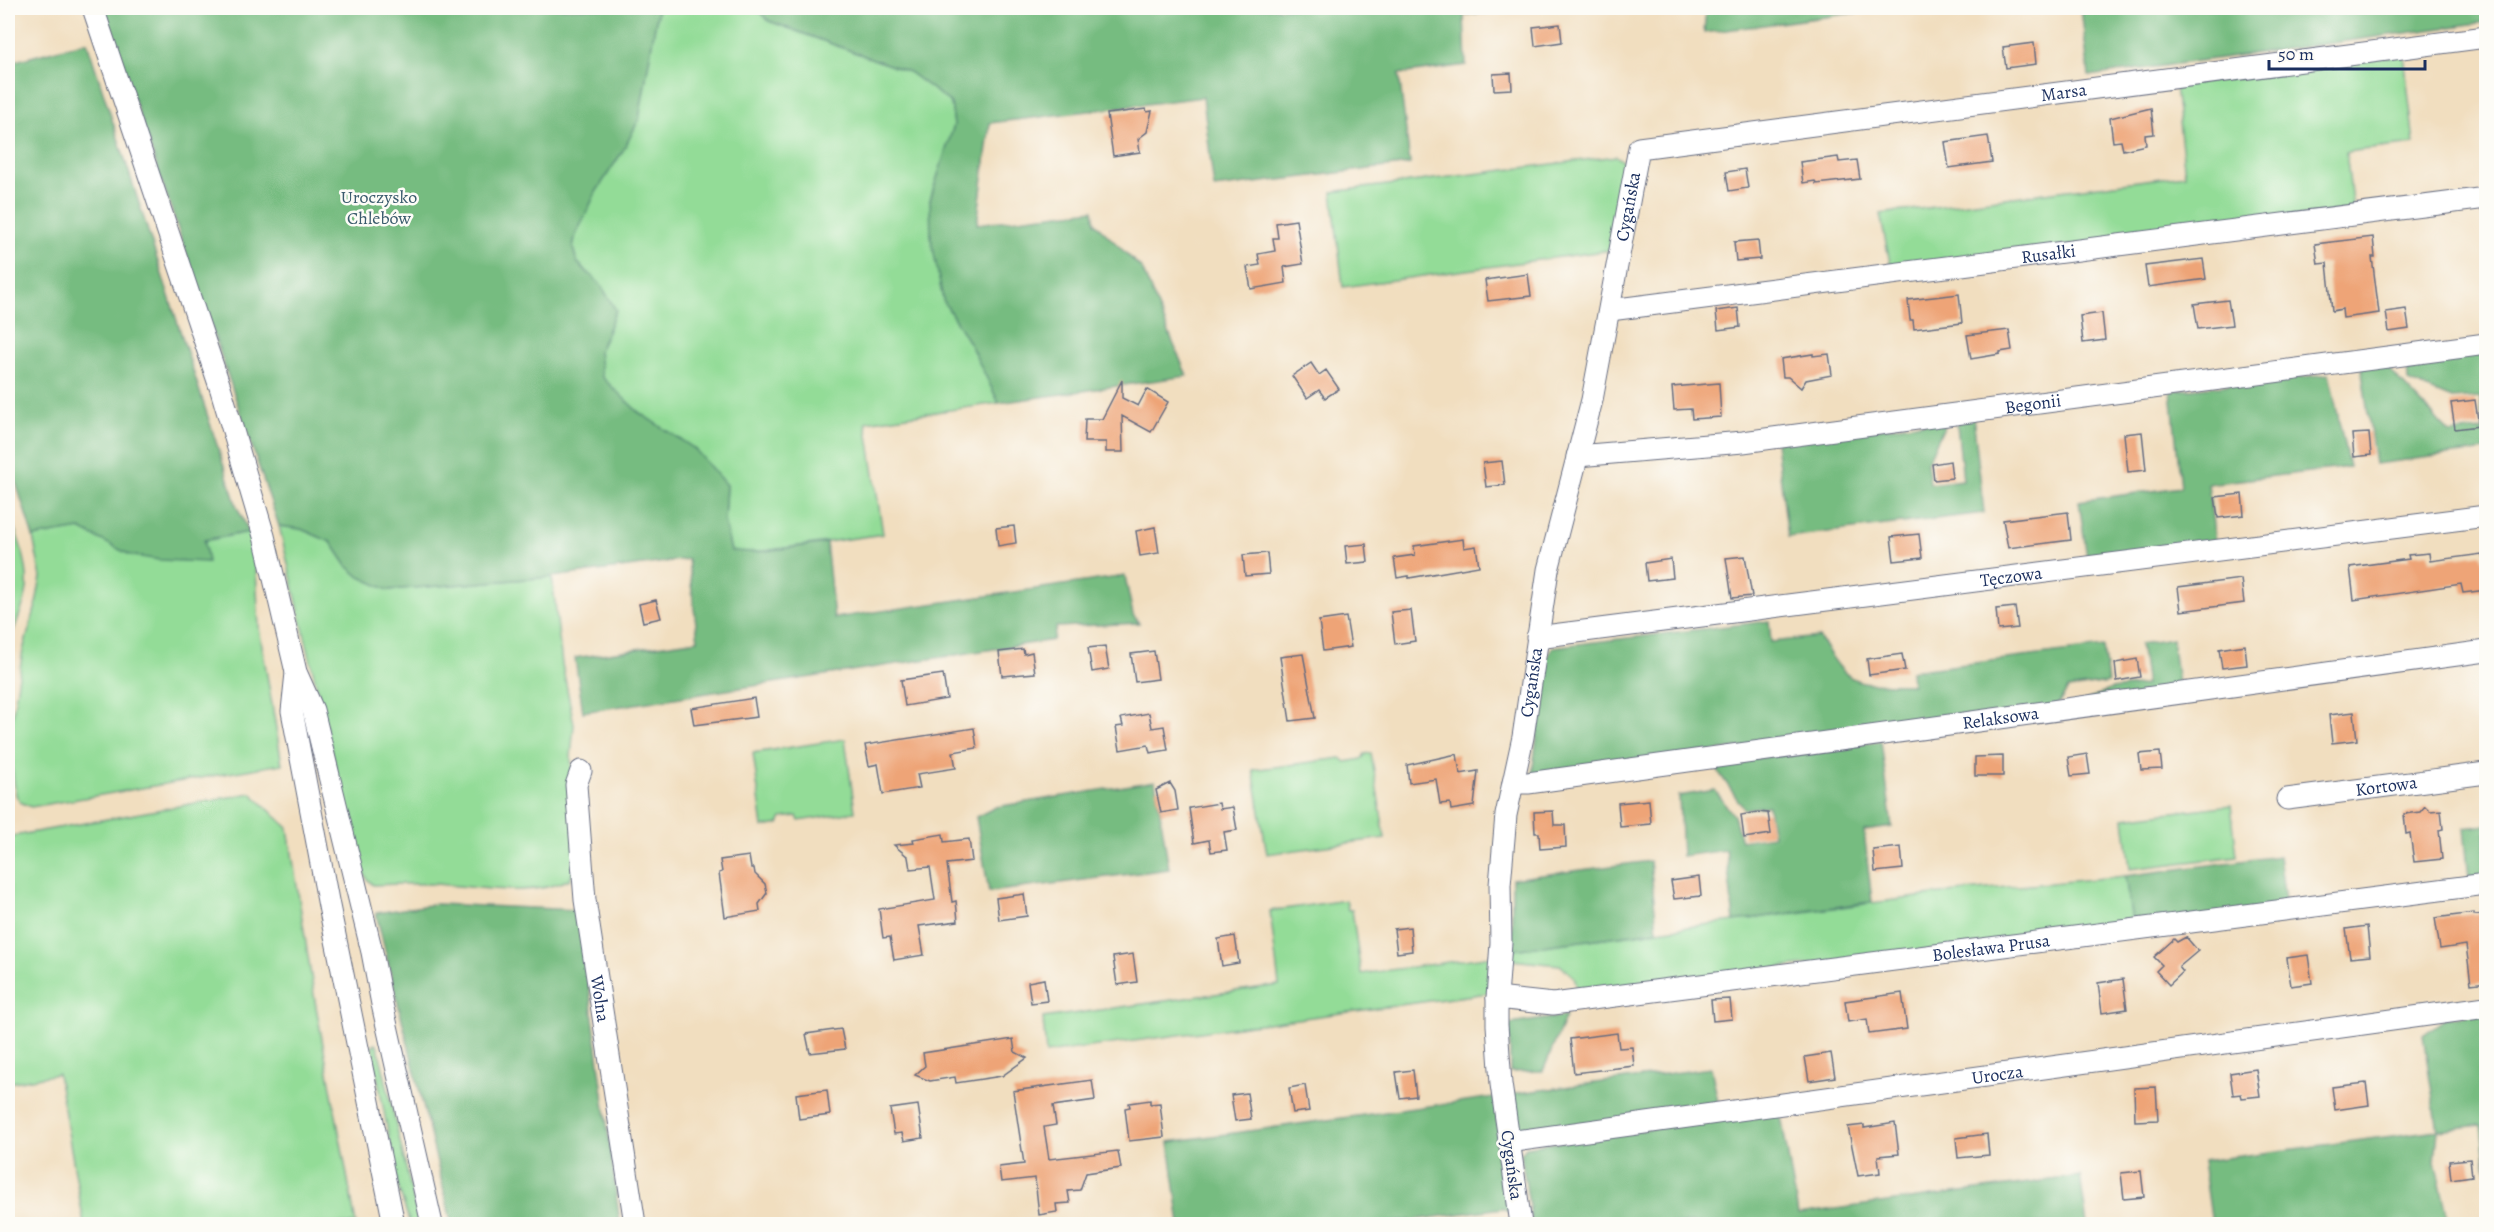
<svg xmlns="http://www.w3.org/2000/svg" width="2494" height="1232" font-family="Alegreya,serif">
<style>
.green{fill:#93dc97;stroke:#57867a;stroke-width:1.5}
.forest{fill:#76bc80;stroke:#48766f;stroke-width:1.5}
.building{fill:#eea477}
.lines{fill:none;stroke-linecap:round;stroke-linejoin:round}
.minor-casing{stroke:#666c80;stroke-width:23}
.minor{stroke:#fff;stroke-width:21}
.labels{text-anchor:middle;stroke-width:5;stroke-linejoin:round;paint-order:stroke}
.street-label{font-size:18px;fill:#1b2f5e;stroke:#fdfcf7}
.park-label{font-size:18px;fill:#395a6c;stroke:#fdfcf7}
</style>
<rect width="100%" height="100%" fill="#fdfcf7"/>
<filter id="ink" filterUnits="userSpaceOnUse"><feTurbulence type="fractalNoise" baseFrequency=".0167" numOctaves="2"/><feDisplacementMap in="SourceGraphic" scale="12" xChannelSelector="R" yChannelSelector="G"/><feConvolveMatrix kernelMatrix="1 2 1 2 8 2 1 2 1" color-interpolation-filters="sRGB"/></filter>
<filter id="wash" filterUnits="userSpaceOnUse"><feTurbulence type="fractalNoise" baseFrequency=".008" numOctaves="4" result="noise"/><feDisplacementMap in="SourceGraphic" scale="24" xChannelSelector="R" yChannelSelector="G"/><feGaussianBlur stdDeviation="1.35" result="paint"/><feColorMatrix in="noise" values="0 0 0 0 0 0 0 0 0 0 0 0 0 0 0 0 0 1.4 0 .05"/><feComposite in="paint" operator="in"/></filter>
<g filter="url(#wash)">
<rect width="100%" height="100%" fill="#f1debf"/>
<path class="green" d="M 658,8 L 755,8 L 769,21 L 909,72 L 951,103 L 954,125 L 930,200 L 943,300 L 971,346 L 999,403 L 866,422 L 883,534 L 757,552 L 731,552 L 724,521 L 726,485 L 621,397 L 602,377 L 599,351 L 609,330 L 601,285 L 577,262 L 573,248 L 575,237 L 596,192 L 624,149 L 639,119 Z
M 2404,55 L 2414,144 L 2346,152 L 2353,210 L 1891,268 L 1880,214 L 2185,175 L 2175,86 Z
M 1616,156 L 1627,165 L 1611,250 L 1343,287 L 1332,192 Z
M 8,511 C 17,536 29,561 27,588 C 25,609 11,630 8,651 Z
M 279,526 L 301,529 L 331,542 L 347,566 L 388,590 L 552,577 L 562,664 L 574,724 L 571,757 L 576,826 L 575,867 L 570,879 C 530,899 477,886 433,884 C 413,883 393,884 373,885 L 367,879 L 356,854 Z
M 80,529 L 101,538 L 207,562 L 204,541 L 249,532 L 255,552 L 259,628 L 282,764 L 31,807 L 20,802 L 16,795 L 12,769 L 10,732 L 23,650 L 35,609 L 41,577 L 33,537 Z
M 845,739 L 855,812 L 799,821 L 797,816 L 782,818 L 779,824 L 763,827 L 753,753 Z
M 1371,753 L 1385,838 L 1267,854 L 1253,770 L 1341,758 L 1346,762 L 1362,759 L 1365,754 Z
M 251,793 L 288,828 L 315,1001 L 356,1224 L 84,1224 L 58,1074 L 8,1083 L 8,837 Z
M 2231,805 L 2237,856 L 2130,869 L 2124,818 Z
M 2125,876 L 2133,927 L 1578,991 L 1574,977 L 1560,965 L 1511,960 L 1512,950 L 1956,892 Z
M 1346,900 L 1348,910 L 1352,910 L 1361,974 L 1492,956 L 1488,993 L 1046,1053 L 1043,1018 L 1279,985 L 1270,911 Z
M 375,1044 L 378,1047 L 419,1224 L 410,1224 L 398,1186 L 373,1053 L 372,1045 Z"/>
<path class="forest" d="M 103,8 L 658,8 L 639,119 L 624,149 L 596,192 L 575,237 L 573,248 L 577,262 L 601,285 L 616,310 L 599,351 L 602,377 L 638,412 L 695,449 L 726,485 L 724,521 L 731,551 L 757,552 L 826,543 L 834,618 L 1125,576 L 1133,615 L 1139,623 L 1056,627 L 1053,640 L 583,712 L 575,658 L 698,640 L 688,559 L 552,577 L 388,590 L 360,577 L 347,566 L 331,542 L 301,529 L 279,526 Z
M 755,8 L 1529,8 L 1464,15 L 1466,65 L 1399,74 L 1410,164 L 1214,188 L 1203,97 L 990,123 L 977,224 L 1093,210 L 1095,223 L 1142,269 L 1187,376 L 999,403 L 971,346 L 943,300 L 931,238 L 930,200 L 954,125 L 951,103 L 909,72 L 769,21 Z
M 1706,8 L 1891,8 L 1704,33 Z
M 2081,8 L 2486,8 L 2486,22 L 2089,76 Z
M 87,42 L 237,507 L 249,532 L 204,540 L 208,562 L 159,560 L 130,555 L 80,529 L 33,537 L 8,457 L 8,63 Z
M 2486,350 L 2486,450 L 2375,464 L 2361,365 L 2382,362 L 2450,433 L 2483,430 L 2480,397 L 2452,399 L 2408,381 L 2407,360 Z
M 2329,374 L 2349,467 L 2208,484 L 2215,541 L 2087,558 L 2079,501 L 2181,487 L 2171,391 Z
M 1973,416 L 1984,513 L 1788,537 L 1776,442 L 1937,421 L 1944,427 L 1927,462 L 1930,484 L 1963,480 L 1957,425 L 1962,418 Z
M 1769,621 L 1771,642 L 1819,637 C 1851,689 1853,683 1912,684 L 1911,671 L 2103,647 L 2108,683 L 2068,689 L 2056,707 L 1532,775 L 1540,713 L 1542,665 L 1553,647 Z
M 2172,639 L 2179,691 L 2079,704 L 2111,689 L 2146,685 L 2140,644 Z
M 1881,741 L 1892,827 L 1864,831 L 1872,902 L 1734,921 L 1726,850 L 1682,856 L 1679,796 L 1715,790 L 1734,816 L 1741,841 L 1773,836 L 1768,806 L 1744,809 L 1718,771 L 1722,763 Z
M 1155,781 L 1169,869 L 989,892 L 976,817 L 996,807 Z
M 2486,825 L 2486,875 L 2469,878 L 2464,828 Z
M 2279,856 L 2286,908 L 2133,927 L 2125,876 Z
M 1650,861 L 1657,931 L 1512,950 L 1512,879 Z
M 436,904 L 579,910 L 620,1224 L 452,1224 L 376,913 Z
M 2486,1013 L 2486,1171 L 2481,1125 L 2438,1130 L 2435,1162 L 2449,1222 L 2447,1224 L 2212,1224 L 2203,1161 L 2438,1130 L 2423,1035 L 2446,1018 Z
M 1566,1016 L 1543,1071 L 1510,1072 L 1510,1024 Z
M 1711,1068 L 1719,1107 L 1517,1135 L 1511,1094 Z
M 1494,1097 L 1510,1212 L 1503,1208 L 1383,1224 L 1180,1224 L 1169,1142 Z
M 1780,1110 L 1798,1214 L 2080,1176 L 2087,1224 L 1532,1224 L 1521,1154 L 1526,1147 Z"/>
<g id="blocks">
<path class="building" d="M 1560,24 L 1562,42 L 1535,46 L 1533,27 Z
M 2034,43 L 2036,64 L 2006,68 L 2003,47 Z
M 1511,73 L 1512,89 L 1494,90 L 1493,74 Z
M 2151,108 L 2154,134 L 2145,135 L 2146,145 L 2123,150 L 2121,141 L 2113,142 L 2110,118 Z
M 1146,109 L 1147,112 L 1152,111 L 1147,132 L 1138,139 L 1140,152 L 1113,156 L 1107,114 Z
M 1988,136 L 1992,162 L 1949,168 L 1945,142 Z
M 1838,157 L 1839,162 L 1857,160 L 1860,179 L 1816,184 L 1815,181 L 1803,183 L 1800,162 Z
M 1745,169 L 1748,188 L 1729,191 L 1726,172 Z
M 1296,220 L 1303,264 L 1284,267 L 1286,283 L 1251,289 L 1247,267 L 1260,265 L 1258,254 L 1275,251 L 1273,238 L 1278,238 L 1276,223 Z
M 2373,237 L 2375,257 L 2372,257 L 2379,313 L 2343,318 L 2342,309 L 2332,311 L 2327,263 L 2318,264 L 2315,244 Z
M 1758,240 L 1760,259 L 1736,261 L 1734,242 Z
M 2203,259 L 2206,279 L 2148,287 L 2145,266 Z
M 1528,274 L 1531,296 L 1488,301 L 1485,280 Z
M 1959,294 L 1962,323 L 1914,329 L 1913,320 L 1910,320 L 1908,300 Z
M 2228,300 L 2232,325 L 2198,329 L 2194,304 Z
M 1738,308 L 1740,327 L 1718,330 L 1716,311 Z
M 2406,309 L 2409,329 L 2389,332 L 2386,312 Z
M 2102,313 L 2105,340 L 2083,343 L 2080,316 Z
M 2009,330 L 2012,350 L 2000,352 L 2000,354 L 1971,359 L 1967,335 Z
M 1813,354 L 1813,356 L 1829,354 L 1832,375 L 1806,380 L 1801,388 L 1788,377 L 1783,377 L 1781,359 Z
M 1311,363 L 1319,375 L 1326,370 L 1339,389 L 1325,398 L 1319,390 L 1307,398 L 1292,376 Z
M 1122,380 L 1122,398 L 1138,406 L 1147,389 L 1168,402 L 1151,432 L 1122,416 L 1123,452 L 1106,452 L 1106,442 L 1084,442 L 1085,419 L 1102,419 Z
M 1719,383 L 1721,417 L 1692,419 L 1691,409 L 1674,410 L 1672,387 Z
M 2475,400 L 2479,426 L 2455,429 L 2451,403 Z
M 2142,432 L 2146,470 L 2128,472 L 2124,434 Z
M 2369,433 L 2371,455 L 2354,457 L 2352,434 Z
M 1502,461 L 1505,485 L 1486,487 L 1483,463 Z
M 1950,461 L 1952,478 L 1934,480 L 1932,464 Z
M 2242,494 L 2244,515 L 2218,518 L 2215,497 Z
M 2068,512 L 2071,540 L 2008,548 L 2003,520 Z
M 1014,526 L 1016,543 L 998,546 L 996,528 Z
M 1155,527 L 1159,553 L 1140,556 L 1136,531 Z
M 1919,534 L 1922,558 L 1894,561 L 1891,537 Z
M 1463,539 L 1464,548 L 1476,546 L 1479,566 L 1409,578 L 1409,576 L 1397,578 L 1394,558 L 1415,555 L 1414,546 Z
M 1366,544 L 1368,562 L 1347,564 L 1345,546 Z
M 1267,553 L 1269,574 L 1245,576 L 1243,555 Z
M 2429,553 L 2430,561 L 2482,554 L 2484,566 L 2487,565 L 2487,590 L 2463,593 L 2461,584 L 2354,600 L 2350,567 L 2409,559 L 2408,555 Z
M 1745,556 L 1752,596 L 1732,598 L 1726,558 Z
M 1671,559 L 1673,578 L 1647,581 L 1645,563 Z
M 2241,579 L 2244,603 L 2181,611 L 2178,587 Z
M 656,600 L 661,618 L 643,622 L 639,604 Z
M 2015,607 L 2018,628 L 1998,630 L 1996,609 Z
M 1411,610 L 1415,641 L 1395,644 L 1391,612 Z
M 1346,617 L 1351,647 L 1323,651 L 1319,621 Z
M 2245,645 L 2247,665 L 2222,668 L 2219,649 Z
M 1105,646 L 1109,669 L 1092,672 L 1088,648 Z
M 1023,649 L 1024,654 L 1032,652 L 1035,673 L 1002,676 L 999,652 Z
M 1154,651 L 1158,679 L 1135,682 L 1131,654 Z
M 1303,654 L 1315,718 L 1290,721 L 1280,657 Z
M 1902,654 L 1905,670 L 1869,675 L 1867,659 Z
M 2137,659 L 2140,677 L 2117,681 L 2115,663 Z
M 943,674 L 947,699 L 905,706 L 901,680 Z
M 754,698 L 757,717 L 694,725 L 691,708 Z
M 2354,712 L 2357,740 L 2332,743 L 2329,715 Z
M 1149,713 L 1152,728 L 1164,726 L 1168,750 L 1150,753 L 1148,745 L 1120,750 L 1116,727 L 1123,726 L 1121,718 Z
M 974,728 L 977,748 L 953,752 L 956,768 L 917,774 L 920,788 L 883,794 L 878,764 L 869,766 L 865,745 Z
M 2160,752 L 2162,769 L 2141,770 L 2139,754 Z
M 1457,754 L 1460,774 L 1478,771 L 1474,806 L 1451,810 L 1450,803 L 1440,804 L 1436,779 L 1409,783 L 1407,765 Z
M 2087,754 L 2090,774 L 2071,776 L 2068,757 Z
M 2003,756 L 2003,776 L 1975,776 L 1975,757 Z
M 1170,783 L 1175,791 L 1178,810 L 1161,813 L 1156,790 Z
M 1649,800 L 1651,824 L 1620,827 L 1618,803 Z
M 1219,803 L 1220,809 L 1233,807 L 1237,830 L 1224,832 L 1227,850 L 1211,852 L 1209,840 L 1194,843 L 1189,808 Z
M 2425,806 L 2430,811 L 2441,810 L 2443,829 L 2439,830 L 2442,859 L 2414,862 L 2410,833 L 2406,834 L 2404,814 L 2420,812 Z
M 1553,811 L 1554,825 L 1565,825 L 1566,847 L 1540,849 L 1539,833 L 1535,833 L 1534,812 Z
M 1758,812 L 1768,813 L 1771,834 L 1744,838 L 1741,815 Z
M 943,834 L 944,842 L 969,839 L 972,861 L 947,864 L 952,902 L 956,901 L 958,921 L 919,926 L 924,955 L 894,960 L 890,937 L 883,938 L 879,909 L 935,900 L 930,867 L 910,869 L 908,857 L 894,845 L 914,843 L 913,839 Z
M 1901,847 L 1903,869 L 1875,872 L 1873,850 Z
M 749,856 L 751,868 L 754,868 L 755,874 L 765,884 L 767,893 L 759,904 L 760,911 L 725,917 L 719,873 L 722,872 L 720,860 Z
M 1699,877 L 1701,896 L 1674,899 L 1671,881 Z
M 1024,894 L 1027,916 L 999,920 L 996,898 Z
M 2474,913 L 2474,915 L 2487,914 L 2487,982 L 2471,984 L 2466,945 L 2440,949 L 2435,918 Z
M 2367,926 L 2370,956 L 2350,958 L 2346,929 Z
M 1410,927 L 1412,951 L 1397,953 L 1394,929 Z
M 1235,936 L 1239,963 L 1222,966 L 1218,939 Z
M 2186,937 L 2198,951 L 2179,967 L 2183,972 L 2169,985 L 2156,971 L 2162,965 L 2154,957 L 2174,939 L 2177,942 Z
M 1133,954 L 1137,982 L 1117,985 L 1113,957 Z
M 2308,955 L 2312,983 L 2291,986 L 2287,958 Z
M 1044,979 L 1047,1001 L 1031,1003 L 1028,982 Z
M 2123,979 L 2127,1009 L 2102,1013 L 2098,983 Z
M 1902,993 L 1907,1029 L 1869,1034 L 1867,1019 L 1848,1022 L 1845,1001 Z
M 1730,999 L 1732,1019 L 1713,1021 L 1711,1000 Z
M 841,1029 L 845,1049 L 810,1053 L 806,1034 Z
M 1617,1033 L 1619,1048 L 1632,1047 L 1634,1066 L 1574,1073 L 1570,1039 Z
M 1013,1039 L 1015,1052 L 1027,1058 L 1002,1076 L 956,1083 L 955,1077 L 930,1081 L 915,1075 L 925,1066 L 923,1053 Z
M 1831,1053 L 1835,1077 L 1809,1081 L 1805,1057 Z
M 2256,1069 L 2260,1096 L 2242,1098 L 2241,1094 L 2233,1095 L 2230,1073 Z
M 1413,1070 L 1416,1096 L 1400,1098 L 1396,1072 Z
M 1092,1080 L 1095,1100 L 1053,1106 L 1056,1125 L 1044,1127 L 1049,1159 L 1118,1151 L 1121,1168 L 1086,1173 L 1080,1190 L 1068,1191 L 1070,1203 L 1056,1204 L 1057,1212 L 1039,1215 L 1035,1178 L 1001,1182 L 999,1167 L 1024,1164 L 1013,1091 Z
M 2366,1083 L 2369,1105 L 2335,1110 L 2332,1087 Z
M 1305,1085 L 1309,1111 L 1293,1113 L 1289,1088 Z
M 2156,1087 L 2158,1120 L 2135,1121 L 2134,1088 Z
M 827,1090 L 830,1115 L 799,1119 L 796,1094 Z
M 1247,1093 L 1251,1119 L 1235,1121 L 1231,1095 Z
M 1150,1100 L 1150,1104 L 1160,1103 L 1164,1137 L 1129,1141 L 1125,1108 L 1130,1107 L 1129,1103 Z
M 918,1105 L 923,1138 L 904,1141 L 902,1133 L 894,1134 L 890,1109 Z
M 1895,1123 L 1899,1154 L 1878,1156 L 1880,1173 L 1858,1176 L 1848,1127 L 1864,1125 L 1864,1128 Z
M 1987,1134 L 1989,1155 L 1958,1158 L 1956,1138 Z
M 2470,1159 L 2472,1176 L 2451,1179 L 2449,1161 Z
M 2141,1171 L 2144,1197 L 2124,1199 L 2121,1173 Z"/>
</g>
</g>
<g filter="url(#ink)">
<use href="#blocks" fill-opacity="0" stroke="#666c80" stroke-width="1.5"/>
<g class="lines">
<defs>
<g id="minor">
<path d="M 93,8 L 221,390 L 264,536 L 296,672 L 313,710 L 372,952 L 382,1004 L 432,1224"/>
<path id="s1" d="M 1610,310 L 2486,198"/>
<path id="s2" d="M 1577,456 L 1743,442 L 2486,344"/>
<path id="s3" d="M 1537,637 L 2486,516"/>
<path d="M 296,673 L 292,711 L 329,906 L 394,1224"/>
<path id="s4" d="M 581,771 L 576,785 L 585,900 L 635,1224"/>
<path id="s5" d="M 1513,783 L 1528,783 L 2486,651"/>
<path id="s6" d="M 2287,799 L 2486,773"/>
<path id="s7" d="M 1497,998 L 1553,1004 L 2486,884"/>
<path id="s8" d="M 1508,1142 L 2486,1007"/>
<path id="s9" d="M 1521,1224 L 1501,1084 L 1497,1025 L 1497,998 L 1501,943 L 1500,885 L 1506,815 L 1523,737 L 1548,570 L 1592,400 L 1639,148 L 2486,37"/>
</g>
</defs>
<use href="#minor" class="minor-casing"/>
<use href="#minor" class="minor"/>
</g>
</g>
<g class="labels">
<g class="street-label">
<text dy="6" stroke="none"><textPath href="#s9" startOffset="1520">Marsa</textPath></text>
<text dy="6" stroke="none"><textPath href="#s9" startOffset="1032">Cygańska</textPath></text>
<text dy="6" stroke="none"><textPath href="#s1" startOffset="442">Rusałki</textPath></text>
<text dy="6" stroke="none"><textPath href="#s2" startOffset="459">Begonii</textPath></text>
<text dy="6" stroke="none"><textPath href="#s3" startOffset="478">Tęczowa</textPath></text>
<text dy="6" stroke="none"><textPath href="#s9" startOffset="546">Cygańska</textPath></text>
<text dy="6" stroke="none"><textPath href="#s5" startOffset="492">Relaksowa</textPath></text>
<text dy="6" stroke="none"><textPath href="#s6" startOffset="100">Kortowa</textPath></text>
<text dy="6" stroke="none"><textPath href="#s7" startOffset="498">Bolesława Prusa</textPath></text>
<text dy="6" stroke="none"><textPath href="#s4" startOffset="230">Wolna</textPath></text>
<text dy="6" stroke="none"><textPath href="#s8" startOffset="494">Urocza</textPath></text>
<text transform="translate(1512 1165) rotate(82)" y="6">Cygańska</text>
</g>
<g class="park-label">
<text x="379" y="203">Uroczysko<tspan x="379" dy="21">Chlebów</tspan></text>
</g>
</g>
<rect width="2494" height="1232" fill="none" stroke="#fdfcf7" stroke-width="30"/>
<path d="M2269 60v9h156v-9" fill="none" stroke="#1b2f5e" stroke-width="3"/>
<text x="2278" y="60" font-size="18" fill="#1b2f5e" stroke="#fdfcf7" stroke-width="4.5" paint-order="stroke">50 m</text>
</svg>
